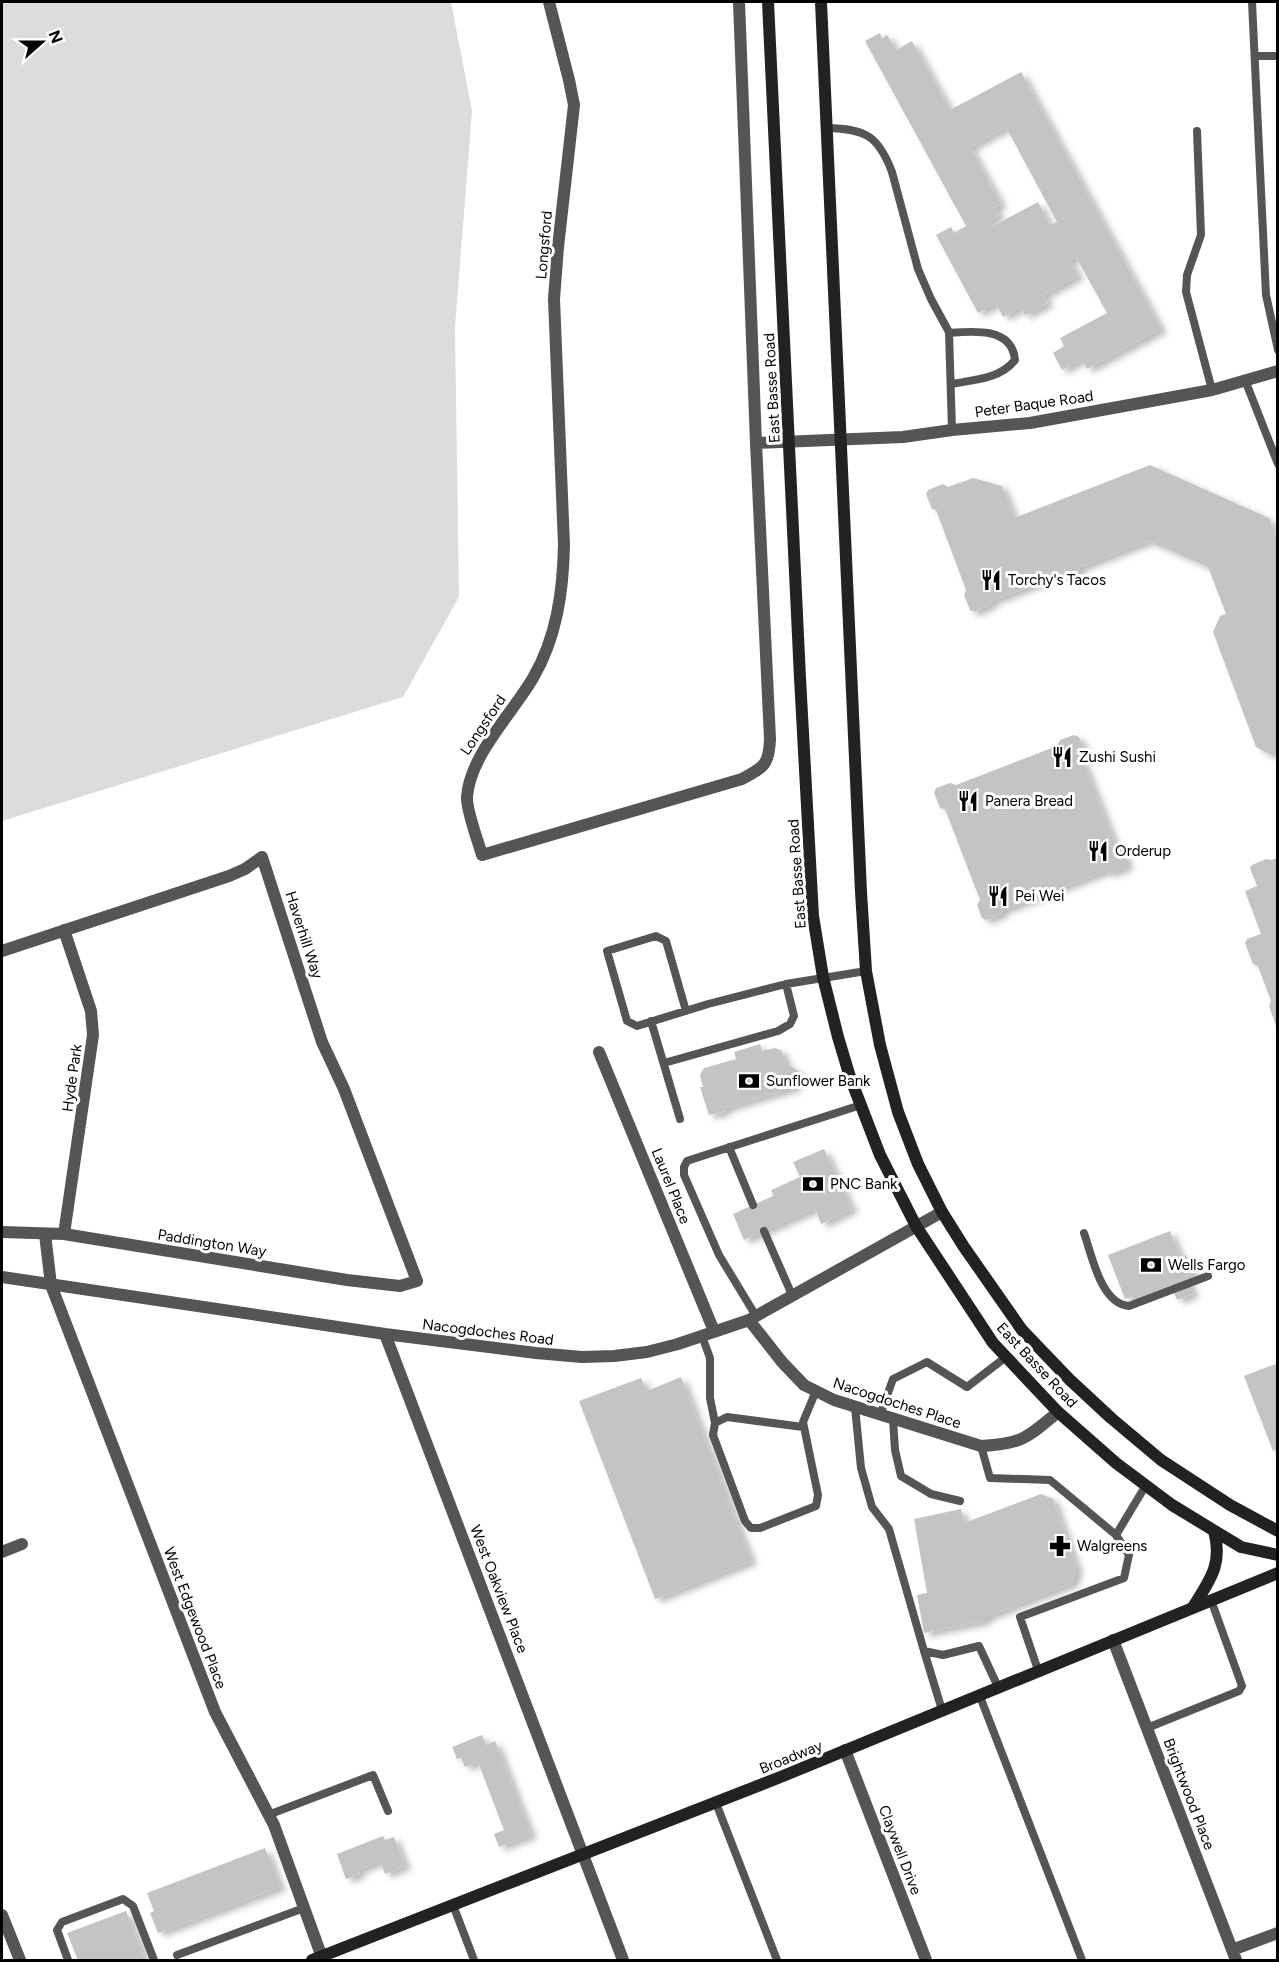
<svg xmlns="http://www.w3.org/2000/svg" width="1279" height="1962" font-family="Figtree,sans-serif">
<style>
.green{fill:#dcdcdc}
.building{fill:#c4c4c4;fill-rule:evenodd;filter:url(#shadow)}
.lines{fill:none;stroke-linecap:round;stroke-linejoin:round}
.service{stroke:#555;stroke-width:8}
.minor{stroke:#555;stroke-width:12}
.secondary{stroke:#222;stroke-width:12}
.labels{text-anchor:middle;stroke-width:6;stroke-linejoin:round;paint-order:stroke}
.street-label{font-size:15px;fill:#000;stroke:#fff}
.poi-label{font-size:15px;fill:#000;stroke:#fff;text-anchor:start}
</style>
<defs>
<filter id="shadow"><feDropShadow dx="6" dy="4" stdDeviation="3" flood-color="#0004"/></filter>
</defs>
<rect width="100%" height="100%" fill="#fff"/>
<path class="green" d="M 2,2 L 451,2 L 472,111 L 455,327 L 459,597 L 403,697 L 2,821 Z"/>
<path class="building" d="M 880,33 L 882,38 L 887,35 L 896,50 L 912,41 L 950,110 L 1021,72 L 1161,329 L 1087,369 L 1082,359 L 1062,370 L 1053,353 L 1064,346 L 1060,338 L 1107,313 L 1076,257 L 1069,260 L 1078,276 L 1043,295 L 1048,303 L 1025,315 L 1020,308 L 1003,317 L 996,303 L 978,313 L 936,235 L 951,227 L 954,233 L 966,226 L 865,41 ZM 1006,127 L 1057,222 L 1050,225 L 1038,202 L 991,227 L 988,222 L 999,216 L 994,208 L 1001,204 L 970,147 Z
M 1150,465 L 1269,518 L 1278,541 L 1278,754 L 1273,756 L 1256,747 L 1213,632 L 1220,616 L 1226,614 L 1208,567 L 1148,541 L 1080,567 L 1078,571 L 1063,577 L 1059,575 L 992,601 L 990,605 L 974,612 L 970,610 L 964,595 L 966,590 L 936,510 L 932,509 L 926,494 L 928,490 L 943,484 L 948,487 L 973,478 L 1002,486 L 1014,518 Z
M 1074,735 L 1079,737 L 1084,751 L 1081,757 L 1116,847 L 1122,850 L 1127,862 L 1125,868 L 1110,873 L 1105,871 L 1003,910 L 1001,914 L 986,920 L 982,918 L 977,905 L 980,900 L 945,809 L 940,808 L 934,793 L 936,788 L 950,783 L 956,785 L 1057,746 L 1060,740 Z
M 1278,858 L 1278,1029 L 1277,1029 L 1269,1006 L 1271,1001 L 1258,966 L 1253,964 L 1245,943 L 1247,939 L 1261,934 L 1245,891 L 1257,886 L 1250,868 L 1252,865 L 1266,859 L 1271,860 Z
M 760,1044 L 762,1051 L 775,1048 L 782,1051 L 785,1063 L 801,1073 L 792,1090 L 788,1088 L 786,1090 L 725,1108 L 726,1111 L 709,1115 L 700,1087 L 703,1087 L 700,1075 L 704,1068 L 736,1059 L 734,1052 Z
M 824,1149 L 852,1209 L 821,1224 L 815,1208 L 744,1240 L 733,1214 L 773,1196 L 771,1190 L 800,1177 L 793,1162 Z
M 1170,1231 L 1180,1257 L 1186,1255 L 1193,1273 L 1186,1276 L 1193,1294 L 1177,1300 L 1170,1282 L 1125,1299 L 1108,1255 Z
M 1278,1363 L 1278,1449 L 1273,1451 L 1244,1376 Z
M 681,1377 L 751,1561 L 655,1599 L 579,1401 L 641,1378 L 647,1391 Z
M 1041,1494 L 1053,1499 L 1077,1569 L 1072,1583 L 988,1616 L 983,1621 L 924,1633 L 917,1595 L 927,1593 L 914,1519 L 961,1509 L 964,1523 Z
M 482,1735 L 486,1745 L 495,1741 L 531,1835 L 499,1847 L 494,1834 L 504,1830 L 478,1762 L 465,1767 L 461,1758 L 457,1759 L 452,1747 Z
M 383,1836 L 385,1840 L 394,1837 L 405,1866 L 385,1874 L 380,1861 L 358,1870 L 360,1874 L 346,1879 L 337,1854 Z
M 265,1848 L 280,1887 L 158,1933 L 150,1913 L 154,1911 L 147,1893 Z
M 126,1911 L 145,1960 L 78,1960 L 67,1933 Z"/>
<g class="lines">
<path class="service" d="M 1252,2 L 1266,295 L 1278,350
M 1256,56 L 1278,56
M 827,128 C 865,129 878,135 892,172 L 918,269 L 931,299 L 949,332 L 952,430
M 1197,131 L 1201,235 L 1187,275 L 1186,292 L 1212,390
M 949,333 C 974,331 1012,327 1015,360 C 1000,379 974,380 951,384
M 1245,380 L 1278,464
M 686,1011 L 666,941 L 656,936 L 607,951 L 627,1021 L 637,1026 L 708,1004 L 786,984 L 866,971
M 651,1021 L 680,1119
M 664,1063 L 778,1031 L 790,1024 L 794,1016 L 786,984
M 729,1147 L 753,1205
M 764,1231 L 792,1295
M 1084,1233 C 1092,1256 1101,1304 1129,1306 L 1208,1276
M 756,1316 L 719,1255 L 684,1175 L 684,1167 L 687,1161 L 696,1158 L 861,1105
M 702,1336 L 710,1358 L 710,1398 L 715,1423 L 713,1435 L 745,1521 L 751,1528 L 760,1528 L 816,1506 L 818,1495 L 803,1422 L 816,1391
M 855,1407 L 861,1468 L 872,1507 L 889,1529 L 924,1651 L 943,1655 L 979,1646 L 998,1687
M 880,1415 L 893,1379 L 927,1362 L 967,1387 L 1006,1357
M 893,1419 L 895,1450 L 901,1476 L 931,1494 L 960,1501
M 715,1423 L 727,1417 L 803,1427
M 981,1446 L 990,1478 L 1050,1480 L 1116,1535
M 924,1651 L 942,1710
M 1038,1670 L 1020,1617 L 1124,1578 L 1129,1555 L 1116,1535 L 1146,1485
M 979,1694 L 1082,1960
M 1147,1728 L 1239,1691 L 1242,1686 L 1211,1600
M 716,1803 L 777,1960
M 268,1815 L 373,1775 L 388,1811
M 453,1905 L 474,1960
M 177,1955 L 304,1908
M 68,1960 L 57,1930 L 62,1922 L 123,1899 L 133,1906 L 154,1960"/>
<path class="minor" d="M 549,2 L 569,80 L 574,105 L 558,247 L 554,299 L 564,545 C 563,591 557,637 533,678 C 512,714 470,755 467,797 C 466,809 478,841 482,855 L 742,779 C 764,767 769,765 770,739 L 756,443 L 739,2
M 756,443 L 903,437 L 952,430 L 1030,423 L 1212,390 L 1278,371
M 2,951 L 229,876 L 245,869 L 262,857 L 322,1042 L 344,1089 L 417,1281 L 400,1286 L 347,1280 L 64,1234 L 2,1232
M 599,1052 L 714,1331
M 45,1234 L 51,1285 L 215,1712 L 274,1825 L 323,1960
M 64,1234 L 93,1035 L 91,1011 L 64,930
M 2,1277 L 385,1334 L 536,1353 L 582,1357 L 614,1356 L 647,1352 L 678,1344 L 749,1320 L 942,1212
M 749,1320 L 782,1362 L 804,1385 L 834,1400 L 981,1446 C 1022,1444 1027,1438 1058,1412
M 385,1334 L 623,1960
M 2,1552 L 22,1544
M 1113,1640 L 1236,1960
M 845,1750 L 926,1960
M 2,1915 L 20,1960
M 1232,1950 L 1278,1933"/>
<path class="secondary" d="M 768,2 L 800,678 L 813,916 L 823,977 L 838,1037 L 850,1077 L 880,1155 L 916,1226 L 993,1343 L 1058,1412 L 1116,1463 L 1172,1505 L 1241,1547 L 1278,1555
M 821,2 L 861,892 L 866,971 L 880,1045 L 898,1112 L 918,1164 L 942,1212 L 964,1247 L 1022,1330 L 1069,1379 L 1111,1418 L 1161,1460 L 1230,1505 L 1278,1531
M 1193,1607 C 1210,1580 1223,1564 1214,1531
M 312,1960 L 778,1778 L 1278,1573"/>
</g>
<defs>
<symbol id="restaurant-bare" viewBox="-9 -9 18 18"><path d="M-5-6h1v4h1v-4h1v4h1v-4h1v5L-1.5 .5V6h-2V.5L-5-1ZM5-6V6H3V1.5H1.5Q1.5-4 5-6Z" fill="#000" stroke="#fff" stroke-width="2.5" paint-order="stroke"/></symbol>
<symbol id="bank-bare" viewBox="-9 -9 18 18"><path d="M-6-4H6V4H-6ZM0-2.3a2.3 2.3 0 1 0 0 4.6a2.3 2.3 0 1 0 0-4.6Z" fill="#000" stroke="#fff" stroke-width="2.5" paint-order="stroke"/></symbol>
<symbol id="pharmacy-bare" viewBox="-9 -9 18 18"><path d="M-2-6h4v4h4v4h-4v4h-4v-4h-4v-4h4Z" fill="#000" stroke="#fff" stroke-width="2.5" paint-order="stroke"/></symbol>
</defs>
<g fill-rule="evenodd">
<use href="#restaurant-bare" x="976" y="565" width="30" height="30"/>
<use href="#restaurant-bare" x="1047" y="742" width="30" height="30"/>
<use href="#restaurant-bare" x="953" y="786" width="30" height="30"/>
<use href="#restaurant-bare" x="1083" y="836" width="30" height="30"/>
<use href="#restaurant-bare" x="983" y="881" width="30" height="30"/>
<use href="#bank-bare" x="734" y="1066" width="30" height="30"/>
<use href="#bank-bare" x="798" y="1169" width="30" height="30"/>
<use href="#bank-bare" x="1136" y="1250" width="30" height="30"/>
<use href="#pharmacy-bare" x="1045" y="1531" width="30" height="30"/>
</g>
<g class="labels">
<g class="street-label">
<text transform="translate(544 245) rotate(-85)" y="5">Longsford</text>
<text transform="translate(772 388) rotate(-93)" y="5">East Basse Road</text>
<text transform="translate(1034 404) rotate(-8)" y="5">Peter Baque Road</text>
<text transform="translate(483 725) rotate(-56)" y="5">Longsford</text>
<text transform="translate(797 874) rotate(-94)" y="5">East Basse Road</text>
<text transform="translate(304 935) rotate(72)" y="5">Haverhill Way</text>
<text transform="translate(72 1078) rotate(-82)" y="5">Hyde Park</text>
<text transform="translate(671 1186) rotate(68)" y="5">Laurel Place</text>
<text transform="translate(212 1243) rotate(9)" y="5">Paddington Way</text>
<text transform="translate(488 1332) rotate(7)" y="5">Nacogdoches Road</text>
<text transform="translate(1037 1365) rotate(47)" y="5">East Basse Road</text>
<text transform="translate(897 1403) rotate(18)" y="5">Nacogdoches Place</text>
<text transform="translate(499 1589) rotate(69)" y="5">West Oakview Place</text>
<text transform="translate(195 1618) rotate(69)" y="5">West Edgewood Place</text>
<text transform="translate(791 1757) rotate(-22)" y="5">Broadway</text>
<text transform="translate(1189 1794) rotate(69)" y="5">Brightwood Place</text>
<text transform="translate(900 1850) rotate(69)" y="5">Claywell Drive</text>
</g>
<g class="poi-label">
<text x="1008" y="585">Torchy's Tacos</text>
<text x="1079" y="762">Zushi Sushi</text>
<text x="985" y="806">Panera Bread</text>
<text x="1115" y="856">Orderup</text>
<text x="1015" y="901">Pei Wei</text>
<text x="766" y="1086">Sunflower Bank</text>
<text x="830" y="1189">PNC Bank</text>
<text x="1168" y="1270">Wells Fargo</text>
<text x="1077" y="1551">Walgreens</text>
</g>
</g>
<rect width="1279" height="1962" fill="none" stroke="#000000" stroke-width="6"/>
<g transform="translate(42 42) rotate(69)" stroke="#ffffff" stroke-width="4.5" paint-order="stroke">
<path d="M0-4.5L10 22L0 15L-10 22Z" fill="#000000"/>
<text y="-9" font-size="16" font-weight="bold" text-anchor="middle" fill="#000000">N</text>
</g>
</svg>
